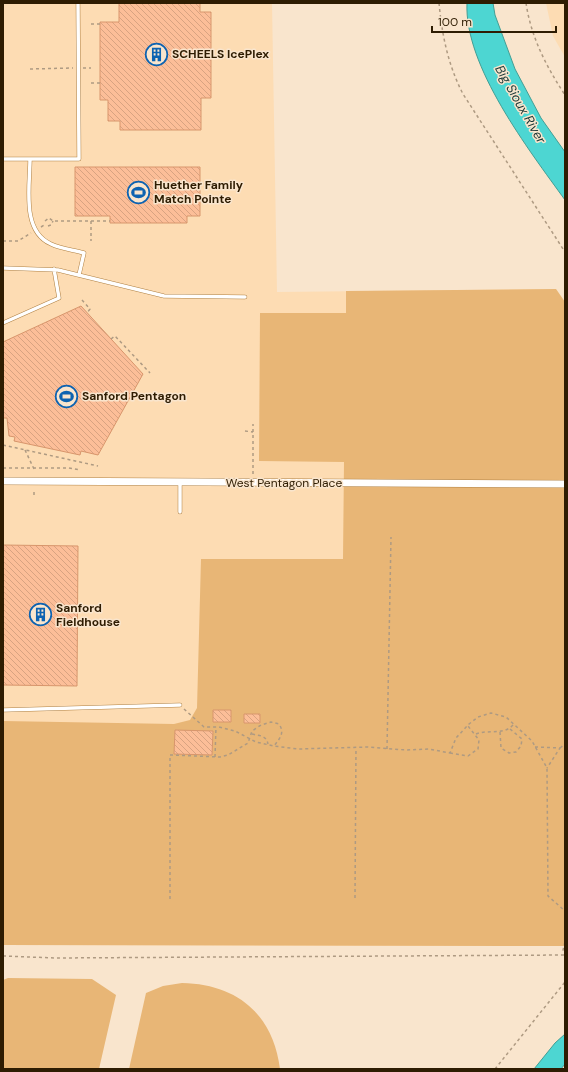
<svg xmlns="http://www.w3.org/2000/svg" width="568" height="1072" font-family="'DM Sans',sans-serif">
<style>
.built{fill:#fddcb3}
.park{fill:#e8b676}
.water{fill:#4dd6d2;stroke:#449e94}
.building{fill:url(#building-back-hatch);stroke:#d8966c}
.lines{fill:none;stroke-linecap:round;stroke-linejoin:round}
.service-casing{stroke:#b08143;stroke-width:4.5}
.minor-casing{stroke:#b08143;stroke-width:8}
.path{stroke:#ae9a82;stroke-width:1.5;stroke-dasharray:3 3;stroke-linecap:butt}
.service{stroke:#fff;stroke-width:3.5}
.minor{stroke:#fff;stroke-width:7}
.labels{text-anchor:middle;stroke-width:3;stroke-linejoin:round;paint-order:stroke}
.poi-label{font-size:12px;font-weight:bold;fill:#2e1c02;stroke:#f9e5cd;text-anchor:start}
.street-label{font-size:12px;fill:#2e1c02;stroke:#f9e5cd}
.water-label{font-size:13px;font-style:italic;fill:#1a3736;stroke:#f9e5cd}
</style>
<defs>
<pattern id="building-back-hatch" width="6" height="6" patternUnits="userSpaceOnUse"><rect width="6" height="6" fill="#fcbe98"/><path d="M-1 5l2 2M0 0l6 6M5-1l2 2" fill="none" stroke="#d8a381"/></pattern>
</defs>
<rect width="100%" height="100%" fill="#f9e5cd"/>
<path class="built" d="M 3,3 L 272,3 L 277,292 L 556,289 L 565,302 L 565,946 L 3,945 Z
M 546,3 L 565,3 L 565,57 L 553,36 Z"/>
<path class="park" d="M 556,289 L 565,302 L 565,946 L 3,945 L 3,721 L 174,724 L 190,720 L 197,708 L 201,559 L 343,559 L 344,462 L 259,461 L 260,313 L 346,313 L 346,291 Z
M 8,978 L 92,979 L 116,995 L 99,1069 L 3,1069 L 3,980 Z
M 182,983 C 237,984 273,1014 280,1069 L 129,1069 L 146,993 L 163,986 Z"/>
<path class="water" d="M 467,3 L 493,3 L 495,15 L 515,69 L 541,118 L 565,152 L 565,200 C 529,150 464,66 467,3 Z
M 565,1034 L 565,1064 L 561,1069 L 534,1069 L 555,1043 Z"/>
<path class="building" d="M 119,3 L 200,3 L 200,12 L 211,12 L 211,98 L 201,98 L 201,130 L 120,130 L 120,121 L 108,121 L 108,100 L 100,100 L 100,22 L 119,22 Z
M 75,167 L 200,167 L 200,216 L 187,216 L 187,223 L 110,223 L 110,216 L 75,216 Z
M 81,306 L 143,374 L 98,455 L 81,451 L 80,455 L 14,441 L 15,437 L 9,436 L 7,418 L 3,418 L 3,342 Z
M 3,545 L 78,546 L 77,686 L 3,685 Z
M 213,710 L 231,710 L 231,722 L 213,722 Z
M 244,714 L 260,714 L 260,723 L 244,723 Z
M 175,730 L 213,731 L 212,755 L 174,754 Z"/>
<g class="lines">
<defs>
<path id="service" d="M 3,159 L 79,159 L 78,3
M 30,159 C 30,186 21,231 51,244 C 61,249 74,250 84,253 L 79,275
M 3,268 L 58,270 L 164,296 L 245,297
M 3,323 L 59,298 L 54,269
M 180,512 L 180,483
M 3,710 L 180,705"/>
<path id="minor" d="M 3,481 L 565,484"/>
</defs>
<use href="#service" class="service-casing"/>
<use href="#minor" class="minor-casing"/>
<path class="path" d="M 439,3 C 442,35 448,65 463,94 L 565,252
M 526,3 C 531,37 546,66 565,95
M 91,24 L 100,24
M 83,68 L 91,68
M 30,69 L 73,68
M 91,83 L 100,83
M 45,221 L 49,218 L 53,221 L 110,221
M 91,221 L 91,241
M 48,226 L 51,225 L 53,221
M 41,227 L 46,224
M 3,241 L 18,241 L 31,233
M 82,300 L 90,309 L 87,313
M 111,339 L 115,336 L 150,373
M 245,431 L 253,432
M 3,445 L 98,466
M 25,450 L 34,469
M 3,468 L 69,468 L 80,470
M 253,474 L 253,424
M 34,495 L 34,489
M 184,709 L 204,727 L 219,727 L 235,731 L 256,742 L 274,746 L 298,749 L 367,747 L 406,750 L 429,749 L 450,753 L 456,738 L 469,724 L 478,717 L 491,713 L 506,717 L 532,741 L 547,768 L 548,896 L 565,911
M 500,732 L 501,748 L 509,753 L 516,752 L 521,746 L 522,739 L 510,729
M 252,734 C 260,736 266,735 268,744
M 476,734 C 489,729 504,736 514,724
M 535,747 L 560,748 L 547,768
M 560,748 L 565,744
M 387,749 L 391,537
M 450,753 L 468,756 L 478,749 L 479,740 L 468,726
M 215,757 L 216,727
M 355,898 L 356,748
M 170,899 L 170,755 L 220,757 L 228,755 L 248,743 L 252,731 L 261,725 L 271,722 L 279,724 C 285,733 280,738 274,746
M 565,942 L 563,950 L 565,952
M 3,956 L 56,958 L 565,955
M 495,1069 L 565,982"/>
<use href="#service" class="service"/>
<use href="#minor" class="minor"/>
</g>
<defs>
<symbol id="building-ring" viewBox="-11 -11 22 22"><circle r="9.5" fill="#f9e5cd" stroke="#0d63b1" stroke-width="1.5"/><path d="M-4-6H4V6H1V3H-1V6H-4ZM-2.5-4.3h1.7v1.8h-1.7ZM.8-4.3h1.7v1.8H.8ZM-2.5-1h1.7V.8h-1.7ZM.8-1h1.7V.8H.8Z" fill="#0d63b1"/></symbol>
<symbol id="stadium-ring" viewBox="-11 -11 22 22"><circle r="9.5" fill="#f9e5cd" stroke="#0d63b1" stroke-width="1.5"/><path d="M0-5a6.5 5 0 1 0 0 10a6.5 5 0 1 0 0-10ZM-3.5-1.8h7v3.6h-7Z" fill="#0d63b1"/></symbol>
</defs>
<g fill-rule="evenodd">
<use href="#building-ring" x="144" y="42" width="25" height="25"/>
<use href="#stadium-ring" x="126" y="180" width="25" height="25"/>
<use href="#stadium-ring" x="54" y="384" width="25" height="25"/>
<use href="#building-ring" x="28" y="602" width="25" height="25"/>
</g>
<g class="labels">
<g class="poi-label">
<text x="172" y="58">SCHEELS IcePlex</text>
<text x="154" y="189">Huether Family<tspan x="154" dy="14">Match Pointe</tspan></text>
<text x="82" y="400">Sanford Pentagon</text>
<text x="56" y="612">Sanford<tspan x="56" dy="14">Fieldhouse</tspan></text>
</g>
<g class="street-label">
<text x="284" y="487">West Pentagon Place</text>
</g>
<g class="water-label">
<text transform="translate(521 104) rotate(60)" y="5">Big Sioux River</text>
</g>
</g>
<rect width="568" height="1072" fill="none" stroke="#2e1c02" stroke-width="8"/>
<path d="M432 26v6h124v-6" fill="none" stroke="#2e1c02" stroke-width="2"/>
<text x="438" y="26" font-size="12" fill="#2e1c02" stroke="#f9e5cd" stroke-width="3" paint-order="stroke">100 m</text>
</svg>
